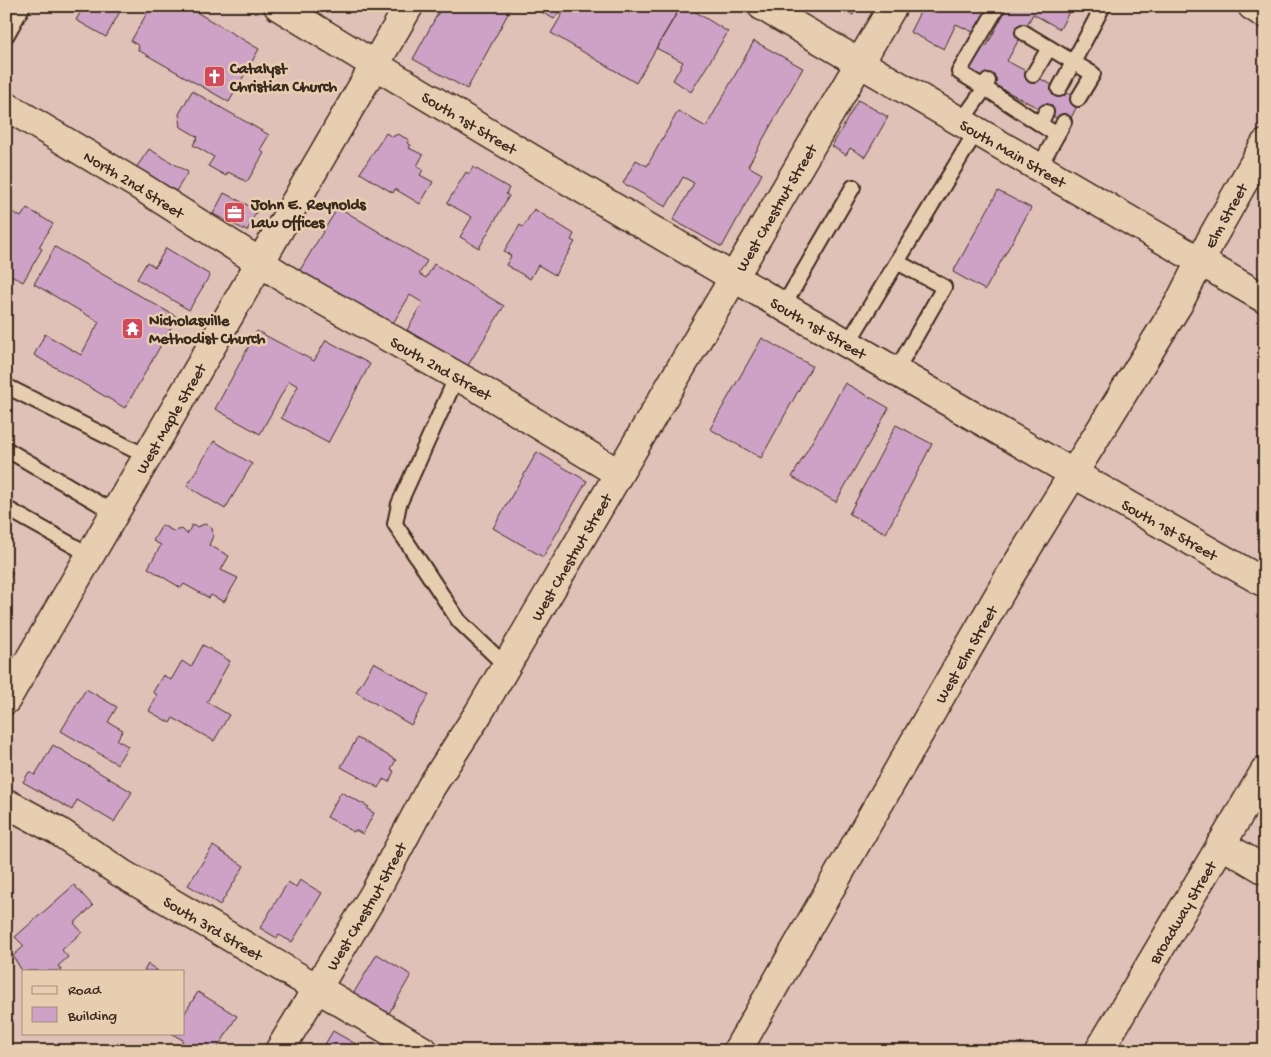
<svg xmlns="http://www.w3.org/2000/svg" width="1271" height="1057" font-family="'Gochi Hand',sans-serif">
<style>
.building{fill:#cda2c6;stroke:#3b2a1e}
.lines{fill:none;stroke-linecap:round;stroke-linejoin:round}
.service-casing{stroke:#3b2a1e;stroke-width:18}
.minor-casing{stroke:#3b2a1e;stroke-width:31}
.secondary-casing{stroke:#3b2a1e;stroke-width:31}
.primary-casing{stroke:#3b2a1e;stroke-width:31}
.service{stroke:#e8ceb0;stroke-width:14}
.minor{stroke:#e8ceb0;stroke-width:28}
.secondary{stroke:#e8ceb0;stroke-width:28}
.primary{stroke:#e8ceb0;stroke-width:28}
.labels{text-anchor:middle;stroke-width:5;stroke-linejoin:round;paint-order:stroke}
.poi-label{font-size:16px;font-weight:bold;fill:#3b2a1e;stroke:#e8ceb0;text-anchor:start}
.street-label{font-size:16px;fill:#3b2a1e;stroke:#e8ceb0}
</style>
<rect width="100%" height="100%" fill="#e0c1b7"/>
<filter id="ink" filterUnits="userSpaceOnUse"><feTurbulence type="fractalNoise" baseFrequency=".02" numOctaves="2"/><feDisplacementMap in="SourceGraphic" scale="10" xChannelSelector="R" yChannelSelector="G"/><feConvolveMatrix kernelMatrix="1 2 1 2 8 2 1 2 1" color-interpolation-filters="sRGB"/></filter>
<g filter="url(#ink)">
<path class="building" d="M 84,6 L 123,6 L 106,37 L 76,20 Z
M 151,6 L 186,6 L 259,49 L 229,102 L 138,50 L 139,46 L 131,41 Z
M 442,6 L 504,6 L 510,10 L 467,89 L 413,59 Z
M 531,6 L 563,6 L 554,19 Z
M 567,6 L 681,6 L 636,83 L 551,33 Z
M 681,6 L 686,6 L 728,32 L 691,92 L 673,80 L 683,62 L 656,48 Z
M 837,6 L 858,6 L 853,15 Z
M 923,6 L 979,6 L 988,11 L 977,34 L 956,24 L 944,49 L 910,32 Z
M 1008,6 L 1072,6 L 1060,29 L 1033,14 L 1007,61 L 1080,100 L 1068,124 L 965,69 L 978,43 L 986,47 Z
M 754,41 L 803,68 L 748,166 L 762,174 L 722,247 L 673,220 L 694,183 L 683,177 L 666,207 L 623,183 L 636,160 L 647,166 L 678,111 L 706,127 Z
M 192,91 L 269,135 L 260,150 L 264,153 L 247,182 L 228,172 L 226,176 L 208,166 L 214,157 L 193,145 L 198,137 L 181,127 L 179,114 Z
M 858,100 L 888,117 L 865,157 L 850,148 L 846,155 L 832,146 Z
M 386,133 L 392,137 L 398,134 L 409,140 L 407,143 L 411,145 L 409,148 L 423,155 L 417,166 L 423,170 L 420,175 L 433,182 L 420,204 L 395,189 L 393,193 L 360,173 Z
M 149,149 L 188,172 L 176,191 L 136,168 Z
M 473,167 L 509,188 L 506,194 L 509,196 L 479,248 L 460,237 L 472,217 L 447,203 L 466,172 L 469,174 Z
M 998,191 L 1031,208 L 985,290 L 953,272 Z
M 224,193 L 257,210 L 247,231 L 213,214 Z
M 338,207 L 427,261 L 419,274 L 426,278 L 434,264 L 504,306 L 467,367 L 407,330 L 423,303 L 410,295 L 392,325 L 300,270 Z
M 6,208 L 21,217 L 27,208 L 53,224 L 39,247 L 42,249 L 23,282 L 6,272 Z
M 534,209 L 574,234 L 571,240 L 575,242 L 555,275 L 538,265 L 530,279 L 506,265 L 511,256 L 504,251 L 520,225 L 523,227 Z
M 55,247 L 177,317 L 125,408 L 34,355 L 45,334 L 81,355 L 99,322 L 34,284 Z
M 166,248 L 210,275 L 189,310 L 137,279 L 147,262 L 155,267 Z
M 257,331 L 314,361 L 326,340 L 370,364 L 328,443 L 281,418 L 298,386 L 289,381 L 260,434 L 215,409 Z
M 762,338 L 812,366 L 761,458 L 710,429 Z
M 845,383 L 889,408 L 836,502 L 792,477 Z
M 896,425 L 932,444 L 886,533 L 849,514 Z
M 214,441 L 252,464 L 225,509 L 187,486 Z
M 537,452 L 587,481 L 543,557 L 493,528 Z
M 205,524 L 212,528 L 213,536 L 209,545 L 229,556 L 221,570 L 238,578 L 224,602 L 211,595 L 209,598 L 184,584 L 181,588 L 148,568 L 161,545 L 153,541 L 162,525 L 173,531 L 182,529 L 187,534 L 192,525 L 196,527 Z
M 6,569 L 13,573 L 6,584 Z
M 203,645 L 230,661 L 207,702 L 229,715 L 214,741 L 173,718 L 170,723 L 149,711 L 157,695 L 153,692 L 163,675 L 171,680 L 182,661 L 191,667 Z
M 374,662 L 429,695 L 411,725 L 356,692 Z
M 86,689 L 117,707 L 108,722 L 123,730 L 117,740 L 128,746 L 117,764 L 61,731 Z
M 357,738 L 396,760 L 391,769 L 394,771 L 389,782 L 383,779 L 379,788 L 341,767 Z
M 53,745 L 132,792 L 114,822 L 77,800 L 72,810 L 23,782 L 29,772 L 35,775 Z
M 341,792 L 369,807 L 367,809 L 374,813 L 363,834 L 355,830 L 354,832 L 327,817 Z
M 213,846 L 244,866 L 220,905 L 188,885 Z
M 300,880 L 322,893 L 292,942 L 279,935 L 277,938 L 260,928 L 288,882 L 296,887 Z
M 74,885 L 93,906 L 74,923 L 82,932 L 62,950 L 68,957 L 58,966 L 62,971 L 24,971 L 24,974 L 13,956 L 24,946 L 15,937 Z
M 377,954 L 411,975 L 388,1015 L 353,994 Z
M 148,964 L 158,971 L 144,971 Z
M 198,992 L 237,1016 L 216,1051 L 176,1051 L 183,1040 L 172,1034 L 184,1033 L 184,1014 Z
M 333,1031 L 368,1051 L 321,1051 Z"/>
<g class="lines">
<defs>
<path id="service" d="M 1023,32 L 1093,74 L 1078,99
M 6,36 L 23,6
M 1033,75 L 1049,48
M 988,81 L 985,88 L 959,72 L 998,6
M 1059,89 L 1103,6
M 1046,112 L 1040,124 L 1057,135
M 961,122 L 985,88 L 1040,124
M 1039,167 L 1064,122
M 784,305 L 853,187
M 848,343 L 977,130
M 896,371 L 944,287 L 897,262
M 457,376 L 399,504 L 395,524 L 459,621 L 506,666
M 6,386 L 148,457
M 6,449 L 115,513
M 6,508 L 90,555"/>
<g id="minor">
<path id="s1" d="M 278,6 C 603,205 934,394 1265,583"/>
<path d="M 1252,6 L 1265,14"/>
<path id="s2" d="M 6,106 L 140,186 L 294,284 L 480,389 L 618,473"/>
<path id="s3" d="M 6,803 L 58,831 L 121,873 L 424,1051"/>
<path d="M 1221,844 L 1265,870"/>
<path id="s4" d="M 279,1051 L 374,894 L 431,787 L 478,714 L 893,6"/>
<path id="s5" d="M 737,1051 L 1008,579 L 1179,303 L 1213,236 L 1265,144"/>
<path id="s6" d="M 1099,1051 L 1265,771"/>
</g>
<g id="secondary">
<path id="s7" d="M 6,700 L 409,6"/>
</g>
<g id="primary">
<path id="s8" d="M 762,6 L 1265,299"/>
</g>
</defs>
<use href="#service" class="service-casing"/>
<use href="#minor" class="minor-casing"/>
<use href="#secondary" class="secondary-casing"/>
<use href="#primary" class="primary-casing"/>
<use href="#service" class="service"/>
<use href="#minor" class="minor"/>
<use href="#secondary" class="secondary"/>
<use href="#primary" class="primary"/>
</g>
</g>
<defs>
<symbol id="church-square" viewBox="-11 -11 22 22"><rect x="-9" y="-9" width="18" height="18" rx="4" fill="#d1495b" stroke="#e8ceb0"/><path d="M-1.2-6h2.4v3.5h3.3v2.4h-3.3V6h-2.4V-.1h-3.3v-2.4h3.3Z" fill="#fff"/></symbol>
<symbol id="office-square" viewBox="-11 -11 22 22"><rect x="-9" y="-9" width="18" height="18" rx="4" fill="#d1495b" stroke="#e8ceb0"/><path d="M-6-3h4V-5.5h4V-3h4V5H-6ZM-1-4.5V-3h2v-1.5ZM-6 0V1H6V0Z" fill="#fff"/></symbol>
<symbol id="temple-square" viewBox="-11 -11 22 22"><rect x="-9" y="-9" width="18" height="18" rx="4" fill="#d1495b" stroke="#e8ceb0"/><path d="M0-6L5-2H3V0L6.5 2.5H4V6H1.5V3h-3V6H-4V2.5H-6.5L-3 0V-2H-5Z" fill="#fff"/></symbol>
</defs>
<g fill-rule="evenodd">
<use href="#church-square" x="202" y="64" width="25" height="25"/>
<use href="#office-square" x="222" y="200" width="25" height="25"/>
<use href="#temple-square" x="120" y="316" width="25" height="25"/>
</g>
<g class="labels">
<g class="poi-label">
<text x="230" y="73">Catalyst<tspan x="230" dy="18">Christian Church</tspan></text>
<text x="251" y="209">John E. Reynolds<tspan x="251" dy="18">Law Offices</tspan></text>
<text x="149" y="325">Nicholasville<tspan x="149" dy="18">Methodist Church</tspan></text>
</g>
<g class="street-label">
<text dy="6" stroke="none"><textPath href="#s1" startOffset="224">South 1st Street</textPath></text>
<text dy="6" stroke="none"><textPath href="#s8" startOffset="291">South Main Street</textPath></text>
<text dy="6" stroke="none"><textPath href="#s2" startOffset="150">North 2nd Street</textPath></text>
<text dy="6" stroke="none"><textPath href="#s4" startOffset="979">West Chestnut Street</textPath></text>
<text dy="6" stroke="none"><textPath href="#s5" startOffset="968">Elm Street</textPath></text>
<text dy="6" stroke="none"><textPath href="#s1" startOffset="629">South 1st Street</textPath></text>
<text dy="6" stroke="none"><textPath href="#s2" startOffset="508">South 2nd Street</textPath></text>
<text dy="6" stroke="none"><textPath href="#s7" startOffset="326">West Maple Street</textPath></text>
<text dy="6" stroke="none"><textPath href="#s1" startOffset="1034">South 1st Street</textPath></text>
<text dy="6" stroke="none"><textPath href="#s4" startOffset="574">West Chestnut Street</textPath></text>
<text dy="6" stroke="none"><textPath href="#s5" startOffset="458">West Elm Street</textPath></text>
<text dy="6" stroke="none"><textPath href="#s4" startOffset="169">West Chestnut Street</textPath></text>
<text dy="6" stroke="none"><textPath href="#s6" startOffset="162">Broadway Street</textPath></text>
<text dy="6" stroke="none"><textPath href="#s3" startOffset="242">South 3rd Street</textPath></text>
</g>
</g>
<rect width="1271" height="1057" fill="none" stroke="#e8ceb0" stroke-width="25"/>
<rect x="12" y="12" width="1246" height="1032" fill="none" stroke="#3b2a1e" stroke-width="2" filter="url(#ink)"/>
<rect x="22" y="970" width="162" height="65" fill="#e8ceb0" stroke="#a38c76"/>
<rect x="32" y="986" width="25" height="8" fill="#e8ceb0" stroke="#a38c76"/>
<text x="68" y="994" font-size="15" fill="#3b2a1e">Road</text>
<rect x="32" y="1007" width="25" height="15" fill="#cda2c6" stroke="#a38c76"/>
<text x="68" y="1020" font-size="15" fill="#3b2a1e">Building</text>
</svg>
